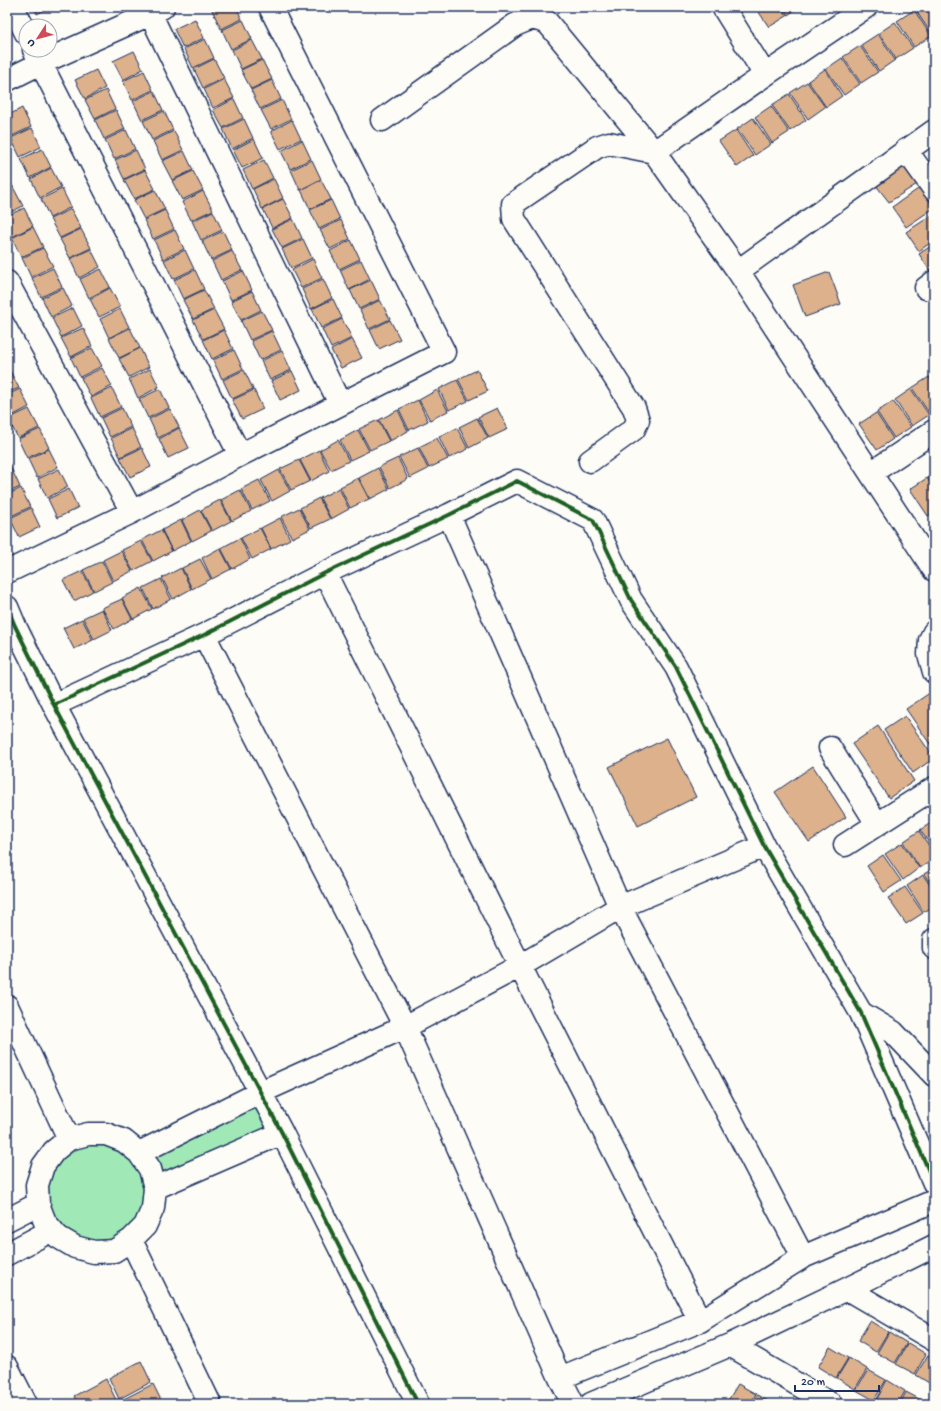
<svg xmlns="http://www.w3.org/2000/svg" width="941" height="1411" font-family="'Gochi Hand',sans-serif">
<style>
.green{fill:#a0e9b7;stroke:#5e8c8a}
.building{fill:#dcb18c;stroke:#1b2f5e}
.lines{fill:none;stroke-linecap:round;stroke-linejoin:round}
.minor-casing{stroke:#1b2f5e;stroke-width:25}
.minor{stroke:#fdfcf7;stroke-width:22}
.cycleway-casing{stroke:#fdfcf7;stroke-width:6}
.cycleway{stroke:#1b5e20;stroke-width:4}
</style>
<rect width="100%" height="100%" fill="#fdfcf7"/>
<filter id="ink" filterUnits="userSpaceOnUse"><feTurbulence type="fractalNoise" baseFrequency=".025" numOctaves="2"/><feDisplacementMap in="SourceGraphic" scale="8" xChannelSelector="R" yChannelSelector="G"/><feConvolveMatrix kernelMatrix="1 2 1 2 8 2 1 2 1" color-interpolation-filters="sRGB"/></filter>
<g filter="url(#ink)">
<path class="green" d="M 261,1092 L 282,1133 L 155,1188 L 153,1208 L 114,1251 L 52,1230 L 43,1166 L 88,1134 L 139,1153 Z"/>
<path class="building" d="M 34,7 L 51,7 L 37,14 Z
M 218,7 L 236,7 L 242,19 L 221,29 L 212,10 Z
M 757,7 L 781,7 L 787,16 L 769,27 L 756,8 Z
M 783,7 L 799,7 L 788,15 Z
M 918,7 L 934,7 L 934,34 L 932,35 L 915,9 Z
M 914,10 L 931,36 L 914,47 L 897,21 Z
M 195,19 L 204,38 L 183,48 L 174,29 Z
M 243,20 L 252,39 L 231,49 L 222,30 Z
M 895,22 L 913,48 L 896,59 L 879,33 Z
M 878,34 L 895,60 L 879,71 L 861,45 Z
M 205,39 L 214,58 L 193,68 L 184,49 Z
M 252,40 L 262,59 L 241,69 L 232,50 Z
M 860,46 L 878,72 L 861,83 L 843,57 Z
M 134,51 L 143,69 L 123,80 L 113,61 Z
M 842,58 L 860,84 L 844,95 L 826,69 Z
M 214,59 L 224,78 L 203,88 L 194,69 Z
M 262,60 L 272,79 L 251,89 L 241,70 Z
M 825,69 L 842,96 L 826,107 L 808,81 Z
M 96,70 L 105,88 L 85,99 L 75,80 Z
M 144,71 L 153,90 L 132,100 L 123,81 Z
M 224,79 L 234,98 L 213,108 L 204,89 Z
M 272,80 L 281,99 L 260,109 L 251,90 Z
M 807,82 L 825,107 L 808,119 L 790,93 Z
M 106,90 L 115,109 L 95,119 L 85,100 Z
M 154,91 L 163,110 L 142,120 L 133,101 Z
M 789,94 L 806,120 L 790,131 L 772,105 Z
M 234,99 L 243,118 L 223,128 L 213,110 Z
M 282,100 L 291,119 L 271,129 L 261,110 Z
M 771,106 L 789,132 L 772,143 L 755,117 Z
M 22,108 L 31,127 L 10,137 L 7,130 L 7,116 Z
M 116,110 L 125,129 L 104,139 L 95,120 Z
M 164,111 L 173,130 L 152,140 L 143,121 Z
M 753,118 L 771,144 L 755,155 L 737,129 Z
M 244,119 L 253,138 L 232,149 L 223,129 Z
M 292,120 L 301,139 L 280,149 L 271,131 Z
M 32,128 L 41,147 L 20,157 L 11,138 Z
M 126,130 L 135,149 L 114,159 L 105,140 Z
M 736,130 L 753,156 L 737,167 L 719,141 Z
M 174,131 L 183,150 L 162,160 L 153,141 Z
M 254,139 L 263,158 L 242,168 L 233,150 Z
M 302,140 L 311,159 L 290,169 L 281,151 Z
M 42,149 L 51,167 L 30,178 L 21,159 Z
M 136,150 L 145,169 L 124,179 L 115,160 Z
M 184,151 L 193,170 L 172,180 L 162,161 Z
M 264,160 L 273,178 L 252,189 L 243,170 Z
M 312,160 L 321,179 L 300,190 L 291,170 Z
M 903,165 L 917,184 L 889,202 L 875,184 Z
M 51,168 L 61,187 L 40,198 L 31,179 Z
M 145,170 L 155,189 L 134,199 L 124,180 Z
M 193,171 L 203,190 L 182,200 L 172,181 Z
M 7,174 L 13,187 L 7,189 Z
M 274,179 L 283,198 L 262,209 L 253,189 Z
M 321,180 L 331,199 L 310,209 L 301,190 Z
M 13,187 L 23,206 L 7,214 L 7,191 Z
M 921,187 L 934,208 L 906,227 L 892,207 Z
M 62,189 L 71,207 L 50,218 L 41,199 Z
M 155,190 L 165,209 L 144,219 L 134,200 Z
M 203,191 L 213,210 L 191,220 L 182,202 Z
M 283,199 L 293,218 L 272,228 L 263,209 Z
M 331,200 L 340,219 L 319,229 L 310,210 Z
M 24,208 L 33,226 L 12,237 L 7,227 L 7,216 Z
M 71,209 L 81,228 L 60,238 L 50,219 Z
M 165,210 L 174,229 L 153,239 L 144,220 Z
M 213,211 L 222,230 L 201,240 L 192,221 Z
M 934,214 L 934,240 L 919,251 L 906,232 Z
M 293,219 L 302,238 L 282,248 L 272,229 Z
M 341,220 L 350,239 L 330,249 L 320,230 Z
M 33,227 L 43,247 L 21,257 L 12,238 Z
M 81,229 L 91,248 L 70,258 L 60,239 Z
M 175,230 L 184,249 L 163,259 L 154,240 Z
M 223,231 L 232,250 L 211,260 L 202,241 Z
M 303,239 L 312,258 L 291,268 L 282,249 Z
M 351,240 L 360,259 L 339,269 L 330,251 Z
M 934,244 L 934,268 L 930,271 L 919,254 Z
M 43,248 L 53,266 L 31,277 L 22,258 Z
M 91,249 L 100,267 L 79,278 L 70,259 Z
M 185,250 L 194,269 L 173,279 L 164,260 Z
M 232,251 L 242,270 L 221,280 L 212,261 Z
M 313,259 L 322,278 L 301,288 L 292,270 Z
M 361,260 L 370,279 L 349,290 L 340,270 Z
M 53,268 L 62,287 L 41,297 L 32,278 Z
M 101,269 L 110,287 L 89,298 L 80,279 Z
M 195,270 L 204,289 L 183,299 L 174,280 Z
M 243,271 L 252,290 L 231,300 L 222,281 Z
M 829,272 L 841,304 L 805,317 L 793,285 Z
M 323,279 L 332,298 L 311,309 L 302,289 Z
M 371,280 L 380,299 L 359,309 L 350,290 Z
M 63,288 L 72,306 L 51,317 L 42,298 Z
M 110,288 L 120,307 L 99,317 L 90,299 Z
M 204,290 L 214,309 L 193,319 L 183,300 Z
M 252,291 L 261,310 L 241,320 L 231,301 Z
M 333,299 L 342,318 L 321,328 L 312,309 Z
M 380,300 L 390,319 L 369,329 L 360,310 Z
M 73,308 L 82,326 L 61,337 L 52,318 Z
M 120,309 L 129,327 L 109,338 L 100,319 Z
M 214,310 L 224,329 L 203,339 L 193,320 Z
M 262,311 L 272,330 L 250,340 L 241,321 Z
M 342,319 L 352,338 L 331,348 L 322,329 Z
M 390,320 L 400,339 L 379,349 L 370,330 Z
M 83,328 L 92,346 L 71,357 L 61,338 Z
M 130,328 L 140,348 L 119,358 L 109,338 Z
M 224,330 L 233,349 L 212,359 L 203,340 Z
M 272,331 L 281,350 L 260,360 L 251,341 Z
M 352,339 L 362,358 L 341,368 L 331,350 Z
M 92,348 L 102,366 L 80,377 L 71,358 Z
M 140,348 L 149,367 L 129,377 L 119,359 Z
M 234,350 L 243,369 L 222,379 L 213,360 Z
M 282,351 L 291,370 L 270,380 L 261,361 Z
M 102,368 L 112,386 L 91,397 L 81,378 Z
M 9,369 L 19,388 L 7,393 L 7,370 Z
M 150,369 L 159,387 L 138,398 L 129,379 Z
M 244,370 L 253,389 L 232,399 L 223,380 Z
M 477,370 L 488,391 L 469,400 L 458,379 Z
M 292,371 L 301,390 L 280,400 L 271,381 Z
M 934,374 L 934,382 L 930,376 Z
M 929,377 L 934,385 L 934,412 L 930,414 L 912,388 Z
M 457,380 L 468,401 L 449,410 L 439,389 Z
M 112,388 L 121,407 L 100,417 L 91,398 Z
M 20,389 L 29,407 L 8,418 L 7,395 Z
M 160,389 L 169,408 L 148,418 L 139,399 Z
M 911,389 L 929,415 L 912,426 L 895,400 Z
M 254,390 L 263,409 L 242,419 L 232,400 Z
M 437,390 L 448,411 L 430,420 L 419,400 Z
M 418,400 L 428,421 L 409,430 L 399,409 Z
M 893,401 L 911,427 L 894,438 L 877,412 Z
M 122,408 L 131,427 L 110,437 L 101,418 Z
M 497,408 L 508,429 L 489,438 L 478,417 Z
M 29,409 L 39,428 L 18,438 L 8,419 Z
M 170,409 L 179,427 L 158,438 L 149,419 Z
M 398,410 L 408,431 L 390,441 L 379,420 Z
M 876,413 L 893,439 L 877,450 L 859,424 Z
M 477,418 L 488,438 L 469,448 L 459,427 Z
M 378,420 L 389,441 L 370,450 L 359,429 Z
M 132,428 L 141,447 L 120,457 L 111,438 Z
M 179,428 L 189,448 L 168,458 L 159,439 Z
M 457,428 L 468,449 L 449,458 L 439,437 Z
M 40,429 L 49,448 L 27,458 L 18,439 Z
M 358,430 L 369,451 L 350,460 L 340,440 Z
M 437,438 L 448,459 L 429,468 L 419,447 Z
M 338,440 L 349,461 L 331,470 L 320,450 Z
M 142,448 L 151,467 L 130,477 L 120,458 Z
M 418,448 L 428,469 L 410,478 L 399,457 Z
M 49,449 L 58,467 L 37,478 L 28,459 Z
M 319,450 L 329,471 L 311,481 L 300,460 Z
M 398,458 L 408,479 L 390,488 L 379,467 Z
M 7,459 L 11,467 L 7,468 Z
M 299,460 L 310,481 L 291,490 L 280,469 Z
M 11,468 L 20,487 L 7,493 L 7,470 Z
M 378,468 L 389,489 L 370,499 L 359,478 Z
M 59,469 L 68,487 L 47,498 L 38,479 Z
M 279,470 L 290,491 L 272,501 L 261,480 Z
M 934,473 L 934,487 L 928,477 Z
M 358,478 L 369,499 L 350,508 L 340,487 Z
M 927,478 L 934,489 L 934,511 L 928,516 L 910,489 Z
M 259,480 L 270,501 L 252,510 L 241,489 Z
M 21,488 L 30,507 L 9,517 L 7,512 L 7,495 Z
M 339,488 L 349,509 L 331,519 L 320,498 Z
M 69,489 L 78,508 L 57,518 L 48,499 Z
M 240,490 L 251,511 L 232,521 L 221,500 Z
M 319,498 L 330,519 L 311,528 L 300,508 Z
M 220,500 L 231,521 L 212,531 L 201,510 Z
M 31,508 L 40,527 L 19,537 L 10,518 Z
M 299,508 L 310,529 L 292,538 L 281,517 Z
M 200,510 L 211,531 L 192,541 L 182,520 Z
M 280,518 L 290,539 L 271,549 L 261,528 Z
M 181,520 L 191,541 L 172,551 L 162,530 Z
M 260,528 L 271,549 L 252,559 L 241,538 Z
M 161,530 L 172,551 L 153,561 L 142,540 Z
M 240,538 L 250,559 L 232,569 L 221,548 Z
M 141,541 L 152,561 L 133,571 L 122,550 Z
M 220,548 L 231,569 L 212,579 L 202,558 Z
M 121,551 L 132,571 L 113,581 L 103,560 Z
M 200,559 L 211,579 L 192,589 L 182,568 Z
M 102,561 L 112,582 L 94,591 L 83,570 Z
M 181,568 L 191,589 L 173,599 L 162,578 Z
M 82,571 L 93,591 L 74,601 L 63,580 Z
M 161,579 L 171,599 L 153,609 L 143,588 Z
M 141,588 L 152,609 L 133,619 L 122,598 Z
M 122,599 L 132,619 L 114,629 L 102,608 Z
M 102,609 L 112,630 L 94,639 L 83,618 Z
M 82,619 L 93,640 L 74,649 L 63,628 Z
M 934,690 L 934,750 L 906,709 Z
M 905,716 L 934,758 L 913,773 L 884,730 Z
M 878,726 L 914,781 L 889,798 L 852,744 Z
M 667,738 L 696,797 L 638,826 L 609,767 Z
M 813,766 L 846,817 L 809,842 L 775,792 Z
M 934,821 L 934,850 L 920,830 Z
M 919,831 L 934,853 L 934,859 L 920,868 L 903,842 Z
M 902,843 L 919,868 L 903,880 L 885,854 Z
M 883,855 L 901,881 L 884,892 L 867,866 Z
M 934,868 L 934,889 L 924,874 Z
M 923,875 L 934,891 L 934,906 L 924,912 L 907,886 Z
M 905,887 L 923,913 L 906,924 L 888,898 Z
M 870,1321 L 888,1332 L 876,1352 L 858,1341 Z
M 889,1332 L 907,1343 L 895,1363 L 877,1353 Z
M 908,1343 L 926,1354 L 915,1374 L 896,1364 Z
M 830,1347 L 848,1358 L 836,1378 L 818,1367 Z
M 928,1355 L 934,1358 L 934,1386 L 916,1375 Z
M 849,1358 L 867,1369 L 855,1389 L 837,1378 Z
M 141,1361 L 151,1382 L 119,1399 L 109,1378 Z
M 868,1370 L 886,1380 L 874,1400 L 856,1390 Z
M 106,1379 L 116,1400 L 108,1404 L 78,1404 L 74,1396 Z
M 887,1380 L 905,1391 L 898,1404 L 881,1404 L 876,1401 Z
M 153,1384 L 163,1404 L 122,1404 L 120,1401 Z
M 738,1384 L 756,1394 L 750,1404 L 726,1404 Z
M 906,1392 L 925,1402 L 924,1404 L 900,1404 Z
M 757,1395 L 773,1404 L 752,1404 Z"/>
<g class="lines">
<defs>
<path id="minor" d="M 13,7 L 26,33
M 147,7 L 340,404
M 723,7 L 765,75
M 34,50 L 240,455
M 7,80 L 41,63 L 150,14 L 163,7
M 382,120 L 515,25 L 532,18 L 547,22 L 654,152 L 738,271 L 934,570
M 906,150 L 934,189
M 738,271 L 934,131
M 7,282 L 132,512
M 926,288 L 934,282
M 590,461 L 634,429 L 638,420 L 634,408 L 514,219 L 513,204 L 597,147 L 609,143 L 654,152 L 765,75 L 866,7
M 871,473 L 934,431
M 449,515 L 620,907 L 803,1257
M 7,572 L 132,512 L 240,455 L 444,352 L 270,7
M 325,573 L 520,966 L 700,1321
M 7,607 L 15,626 L 54,705 L 282,1133 L 418,1404
M 934,632 L 930,640 L 929,654 L 934,672
M 204,635 L 405,1027 L 560,1378 L 573,1404
M 54,705 L 204,635 L 325,573 L 449,515 L 517,481 L 593,520 L 631,600 L 676,667 L 764,846 L 861,1013 L 934,1183
M 830,748 L 877,824
M 845,845 L 934,788
M 934,940 L 934,948
M 7,1006 L 69,1139
M 861,1013 L 893,1032 L 934,1075
M 88,1134 L 106,1134 L 124,1141 L 139,1153 L 150,1169 L 155,1188 L 153,1208 L 145,1226 L 131,1240 L 114,1251 L 94,1252 L 75,1247 L 58,1237 L 45,1222 L 38,1204 L 37,1185 L 43,1166 L 54,1151 L 69,1139 Z
M 139,1153 L 261,1092 L 405,1027 L 520,966 L 620,907 L 764,846
M 155,1188 L 282,1133
M 7,1220 L 38,1204
M 131,1240 L 210,1404
M 7,1254 L 52,1230
M 847,1289 L 934,1340
M 730,1345 L 831,1404
M 7,1367 L 26,1404
M 560,1378 L 700,1321 L 803,1257 L 934,1201
M 591,1404 L 730,1345 L 847,1289 L 934,1246"/>
</defs>
<use href="#minor" class="minor-casing"/>
<use href="#minor" class="minor"/>
<defs>
<path id="cycleway" d="M 7,607 L 15,626 L 54,705 L 282,1133 L 418,1404
M 54,705 L 204,635 L 325,573 L 449,515 L 517,481 L 593,520 L 631,600 L 676,667 L 764,846 L 861,1013 L 934,1183"/>
</defs>
<use href="#cycleway" class="cycleway-casing"/>
<use href="#cycleway" class="cycleway"/>
</g>
</g>
<rect width="941" height="1411" fill="none" stroke="#fdfcf7" stroke-width="24"/>
<rect x="12" y="12" width="917" height="1387" fill="none" stroke="#1b2f5e" stroke-width="1.5" filter="url(#ink)"/>
<g transform="translate(38 38) rotate(234)"><circle r="19" fill="#fdfcf7" stroke="#a3aaba"/>
<path d="M0-3L7 15L0 10L-7 15Z" fill="#d1495b"/>
<text y="-6" font-size="11" font-weight="bold" text-anchor="middle" fill="#1b2f5e">U</text>
</g>
<path d="M795 1385v6h84v-6" fill="none" stroke="#1b2f5e" stroke-width="2"/>
<text x="801" y="1385" font-size="12" fill="#1b2f5e" stroke="#fdfcf7" stroke-width="3" paint-order="stroke">20 m</text>
</svg>
